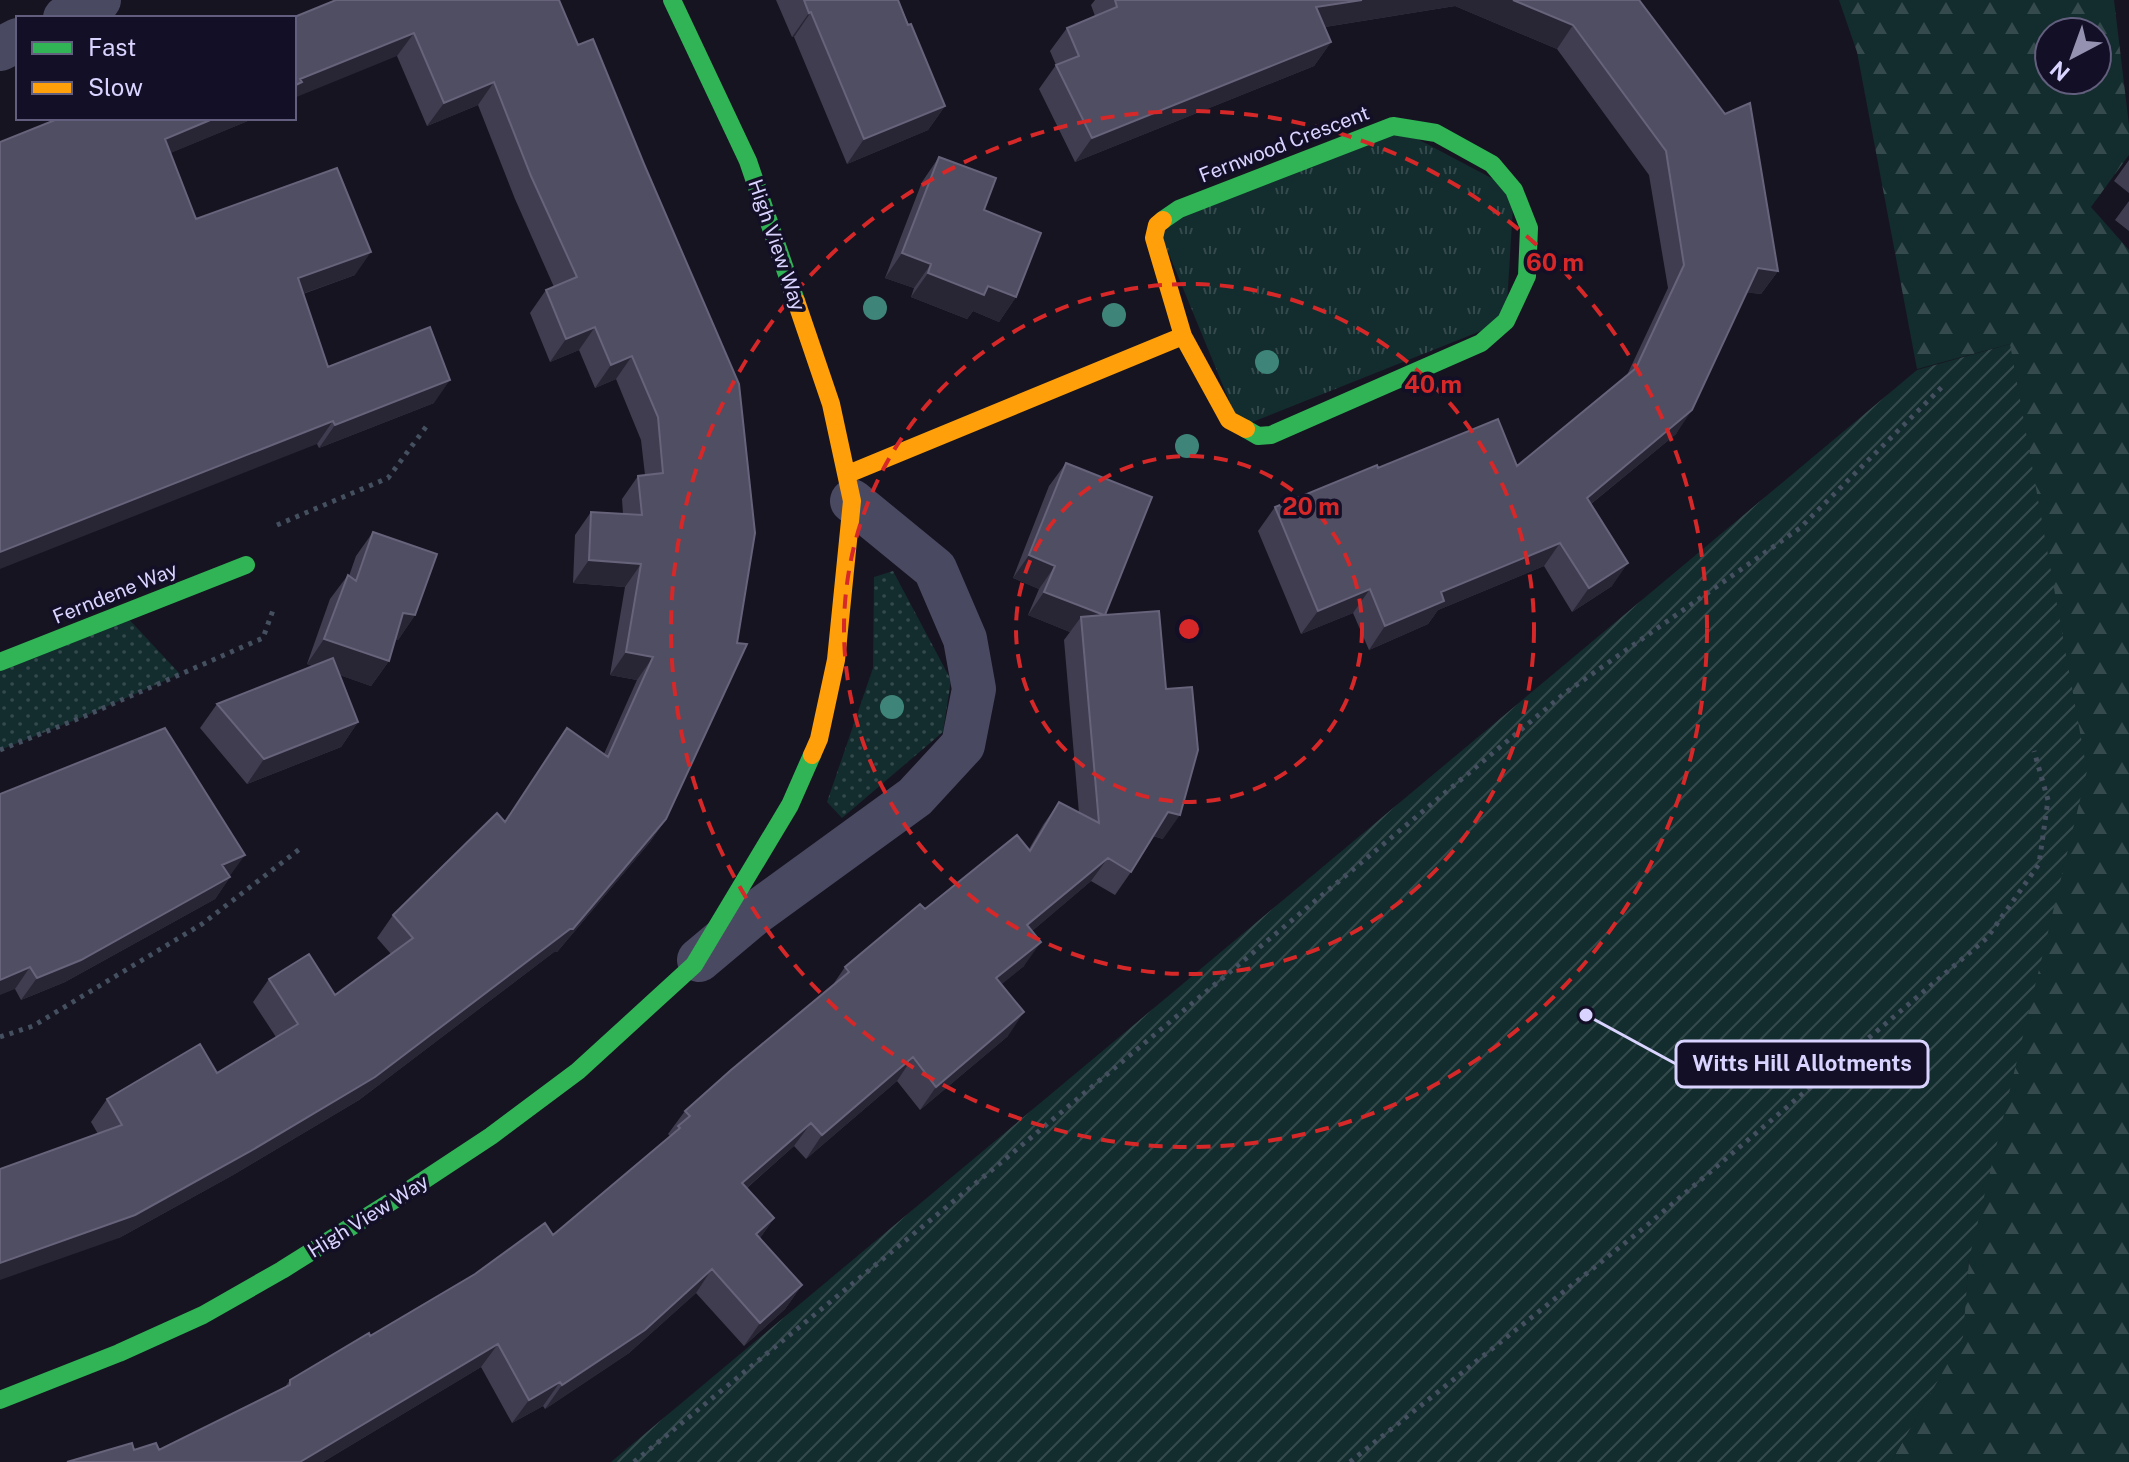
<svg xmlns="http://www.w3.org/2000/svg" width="2129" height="1462" font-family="'Public Sans',sans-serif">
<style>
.grass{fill:url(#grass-dots)}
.forest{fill:url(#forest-firs);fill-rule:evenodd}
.park{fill:url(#park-tufts)}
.garden{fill:url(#garden-furrows)}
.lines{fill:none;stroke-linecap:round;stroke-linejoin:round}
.path{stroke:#44505f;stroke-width:5;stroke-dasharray:4 6;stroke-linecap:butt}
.street{stroke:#4a4962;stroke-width:44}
.fast{stroke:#30b455;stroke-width:18}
.slow{stroke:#ff9f0a;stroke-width:18}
.tree{fill:#3e8478}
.wall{fill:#403d50}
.shaded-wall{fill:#282635}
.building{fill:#504e63;stroke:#66637b;stroke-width:2}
.ring{fill:none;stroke:#d62828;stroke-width:4;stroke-dasharray:14 10}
.labels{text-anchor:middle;stroke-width:7;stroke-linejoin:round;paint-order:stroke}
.street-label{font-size:20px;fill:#d9d4ff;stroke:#130f26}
.centre{fill:#d62828;stroke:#130f26;stroke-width:4}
.ring-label{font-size:24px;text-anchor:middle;font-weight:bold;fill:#d62828;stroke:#130f26;stroke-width:7;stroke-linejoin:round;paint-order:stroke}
.leader{fill:none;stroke:#d9d4ff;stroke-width:3}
.callout-dot{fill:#d9d4ff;stroke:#130f26;stroke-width:3}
.callout{fill:#130f26;stroke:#d9d4ff;stroke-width:3}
.callout-label{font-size:22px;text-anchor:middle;font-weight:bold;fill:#d9d4ff}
</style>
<defs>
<pattern id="grass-dots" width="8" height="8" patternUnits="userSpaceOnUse" patternTransform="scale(2)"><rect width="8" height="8" fill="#132c2d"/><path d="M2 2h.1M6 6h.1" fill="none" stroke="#354a4c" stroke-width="1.8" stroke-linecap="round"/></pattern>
<pattern id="forest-firs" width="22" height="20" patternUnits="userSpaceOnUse" patternTransform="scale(2)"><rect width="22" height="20" fill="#132c2d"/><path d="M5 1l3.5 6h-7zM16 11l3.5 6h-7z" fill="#354a4c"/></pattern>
<pattern id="park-tufts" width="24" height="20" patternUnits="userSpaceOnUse" patternTransform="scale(2)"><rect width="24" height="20" fill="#132c2d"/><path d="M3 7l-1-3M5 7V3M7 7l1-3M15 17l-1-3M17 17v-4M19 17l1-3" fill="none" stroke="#354a4c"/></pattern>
<pattern id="garden-furrows" width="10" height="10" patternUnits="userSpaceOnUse" patternTransform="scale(2)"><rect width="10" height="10" fill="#132c2d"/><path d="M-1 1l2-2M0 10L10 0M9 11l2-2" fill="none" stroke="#354a4c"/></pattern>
</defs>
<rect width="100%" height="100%" fill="#161421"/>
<path class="grass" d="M 893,571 L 951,680 L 943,732 L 842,818 L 827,802 L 873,668 L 874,577 Z
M 124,614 L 180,674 L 85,716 L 0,750 L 0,662 Z"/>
<path class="forest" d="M 1839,0 L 2114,0 L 2129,125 L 2129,155 L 2091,207 L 2129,250 L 2129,1462 L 1891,1462 L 1962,1337 L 1969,1259 L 2010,344 L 1917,369 L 1857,52 ZM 2049,32 L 2097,32 L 2097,80 L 2049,80 Z"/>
<path class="park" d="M 1393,126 L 1514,190 L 1506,321 L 1240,427 L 1157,225 Z"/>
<path class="garden" d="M 2010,344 L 2087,771 L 1969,1259 L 1963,1337 L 1891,1462 L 611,1462 L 1917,370 Z"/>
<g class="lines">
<path class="path" d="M 277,525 L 388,478 L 426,427
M 0,750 L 85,716 L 263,638 L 273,610
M 0,1037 L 33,1026 L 202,924 L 301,848
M 634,1462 L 998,1165 L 1565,693 L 1800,528 L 1944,385
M 1350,1462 L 1645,1227 L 1987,938 L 2039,864 L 2048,800 L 2034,751"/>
<path class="street" d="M 65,18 L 99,0
M 0,49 L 18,40
M 699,960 L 754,914 L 915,797 L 963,745 L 974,689 L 965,639 L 935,569 L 852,501"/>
<path class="fast" d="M 672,0 L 748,161 L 796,301
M 1163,220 L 1179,209 L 1393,126 L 1436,133 L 1492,164 L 1514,190 L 1529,228 L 1527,276 L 1506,321 L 1481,343 L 1271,435 L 1258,436 L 1246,429
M 0,662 L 246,565
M 0,1400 L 119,1353 L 203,1315 L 282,1270 L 397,1198 L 491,1136 L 578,1071 L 694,965 L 790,805 L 812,755"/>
<path class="slow" d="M 796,301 L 831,404 L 852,501 L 836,660 L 819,739 L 812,755
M 1183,336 L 1229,420 L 1246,429
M 848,474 L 1183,336 L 1154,238 L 1157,225 L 1163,220"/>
</g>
<g class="tree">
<circle cx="875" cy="308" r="12"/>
<circle cx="1114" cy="315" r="12"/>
<circle cx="1267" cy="362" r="12"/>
<circle cx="1187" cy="446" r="12"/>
<circle cx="892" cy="707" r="12"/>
</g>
<path class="wall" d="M 776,0 L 898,0 L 945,106 L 928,130 L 847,164 L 794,37 L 792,37 Z
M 1095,0 L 1639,0 L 1778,271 L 1761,294 L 1746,292 L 1676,434 L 1591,504 L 1612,586 L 1572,612 L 1544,566 L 1438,610 L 1428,624 L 1369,650 L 1353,613 L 1301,634 L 1258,531 L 1275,507 L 1378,468 L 1517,466 L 1627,375 L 1668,288 L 1649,175 L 1557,49 L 1455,6 L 1325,27 L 1331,42 L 1314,66 L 1075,162 L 1039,89 L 1056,65 L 1050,51 L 1067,28 L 1095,16 L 1091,5 Z
M 294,18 L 578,45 L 644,164 L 739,384 L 666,819 L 650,842 L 557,952 L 554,952 L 359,1100 L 233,1175 L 119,1238 L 98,1134 L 91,1122 L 107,1099 L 217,1073 L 276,1037 L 253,1002 L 269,979 L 335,995 L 391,954 L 377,938 L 393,915 L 505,822 L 567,728 L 604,754 L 637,680 L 610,675 L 625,587 L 573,583 L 575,535 L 591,512 L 623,514 L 622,499 L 638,476 L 645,475 L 641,440 L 616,379 L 595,388 L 579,350 L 550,362 L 530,313 L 546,290 L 554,287 L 515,199 L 478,105 L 427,126 L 397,56 Z
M 60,118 L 255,118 L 170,153 L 196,219 L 355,275 L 303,294 L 328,367 L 434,403 L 319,448 L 317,444 Z
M 939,157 L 984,210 L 1016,297 L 999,322 L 973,311 L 967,319 L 911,297 L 914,288 L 885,278 L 922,182 Z
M 2129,160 L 2129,193 L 2114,181 Z
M 2129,201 L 2129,231 L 2115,220 Z
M 1066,463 L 1163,839 L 1153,836 L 1131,872 L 1115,895 L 1091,881 L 1032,931 L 1024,966 L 1001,984 L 1008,1036 L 920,1110 L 897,1081 L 806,1159 L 794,1146 L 747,1188 L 774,1218 L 760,1238 L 802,1285 L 785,1309 L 744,1346 L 696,1293 L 629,1353 L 545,1409 L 543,1406 L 512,1423 L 481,1367 L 323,1462 L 134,1450 L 159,1450 L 285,1387 L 290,1380 L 553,1235 L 670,1136 L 668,1134 L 685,1111 L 832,986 L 845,967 L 925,909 L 1029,849 L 1043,825 L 1059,802 L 1079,813 L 1064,640 L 1070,632 L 1028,615 L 1039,589 L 1013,578 L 1049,486 Z
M 373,532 L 415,615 L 398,640 L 395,639 L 389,661 L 371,686 L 340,675 L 358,722 L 341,747 L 247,784 L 200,728 L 217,704 L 313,666 L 307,664 L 330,599 L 348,575 L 349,576 L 356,556 Z
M 0,794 L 230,876 L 230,877 L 215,899 L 65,982 L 21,1000 L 15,989 Z"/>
<path class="shaded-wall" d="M 1362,0 L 1513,0 L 1573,25 L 1557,49 L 1455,6 L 1300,31 L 1316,7 Z
M 811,12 L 794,37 L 792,37 L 809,13 Z
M 414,33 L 397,56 L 294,98 L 294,86 L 300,79 Z
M 1331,42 L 1314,66 L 1075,162 L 1092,138 Z
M 494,82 L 478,105 L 427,126 L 444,103 Z
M 945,106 L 928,130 L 847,164 L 864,139 Z
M 215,118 L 255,118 L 149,162 L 165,139 Z
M 371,252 L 355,275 L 282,301 L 298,278 Z
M 902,253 L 931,264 L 914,288 L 885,278 Z
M 1758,268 L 1778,271 L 1761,294 L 1741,292 Z
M 928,273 L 988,286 L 1016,297 L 999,322 L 973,311 L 967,319 L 911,297 Z
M 595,327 L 579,350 L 550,362 L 566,339 Z
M 632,356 L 616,379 L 595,388 L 611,365 Z
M 450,380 L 434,403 L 319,448 L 335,425 Z
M 1692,410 L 1676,434 L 1570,521 L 1587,498 Z
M 333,421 L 317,444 L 0,569 L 0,552 Z
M 1560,543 L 1544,566 L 1438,610 L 1428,624 L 1369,650 L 1385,626 L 1441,592 Z
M 1029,555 L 1055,566 L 1039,589 L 1013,578 Z
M 589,560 L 641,564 L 625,587 L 573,583 Z
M 1628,563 L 1612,586 L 1572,612 L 1589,588 Z
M 1370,589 L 1353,613 L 1301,634 L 1318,611 Z
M 1044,592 L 1104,615 L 1081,617 L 1070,632 L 1028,615 Z
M 403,613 L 415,615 L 398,640 L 386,638 Z
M 324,639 L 389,661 L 371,686 L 307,664 Z
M 626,652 L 653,657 L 637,680 L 610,675 Z
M 358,722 L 341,747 L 247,784 L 264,759 Z
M 1168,812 L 1180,815 L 1163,839 L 1151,835 Z
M 666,819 L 650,842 L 557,952 L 554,952 L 359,1100 L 233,1175 L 119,1238 L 0,1280 L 0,1263 Z
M 245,855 L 229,877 L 222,865 Z
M 1108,858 L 1091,881 L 1011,949 L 1027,925 Z
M 230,877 L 215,899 L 65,982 L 21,1000 L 37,978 Z
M 1041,942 L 1024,966 L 980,1002 L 996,978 Z
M 30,967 L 15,989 L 0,995 L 0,980 Z
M 1024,1012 L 1008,1036 L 920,1110 L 936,1087 Z
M 913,1057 L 897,1081 L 806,1159 L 822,1135 Z
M 811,1123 L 794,1146 L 726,1206 L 742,1183 Z
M 774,1218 L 758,1241 L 756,1234 Z
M 712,1269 L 696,1293 L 629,1353 L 545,1409 L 562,1385 Z
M 802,1285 L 785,1309 L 744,1346 L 760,1323 Z
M 498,1344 L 481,1367 L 323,1462 L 300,1462 Z
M 560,1382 L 543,1406 L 512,1423 L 529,1400 Z"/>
<path class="building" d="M 336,0 L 559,0 L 578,45 L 593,39 L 644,164 L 739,384 L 755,533 L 737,643 L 747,644 L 666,819 L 573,929 L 570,929 L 375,1077 L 249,1152 L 135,1215 L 0,1263 L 0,1169 L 122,1125 L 107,1099 L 200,1044 L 217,1073 L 298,1024 L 269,979 L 309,954 L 335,995 L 413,938 L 393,915 L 497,813 L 505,822 L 567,728 L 608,757 L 653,657 L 626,652 L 641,564 L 589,560 L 591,512 L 642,515 L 638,476 L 663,473 L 658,417 L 632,356 L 611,365 L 595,327 L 566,339 L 546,290 L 577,277 L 531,176 L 494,82 L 444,103 L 414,33 L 300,79 L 302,82 L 294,86 L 294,18 L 292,18 Z
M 804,0 L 898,0 L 908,25 L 911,24 L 945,106 L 864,139 L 811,12 L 809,13 Z
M 1115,0 L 1362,0 L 1316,7 L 1331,42 L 1092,138 L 1056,65 L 1079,56 L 1067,28 L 1117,7 Z
M 1513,0 L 1639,0 L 1725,114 L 1750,103 L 1778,271 L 1758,268 L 1692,410 L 1587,498 L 1628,563 L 1589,588 L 1560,543 L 1441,592 L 1444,601 L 1385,626 L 1370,589 L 1318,611 L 1275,507 L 1377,465 L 1378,468 L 1498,419 L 1517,466 L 1636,368 L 1684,265 L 1666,151 L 1573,25 Z
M 60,118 L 215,118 L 165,139 L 196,219 L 337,168 L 371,252 L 298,278 L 328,367 L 430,327 L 450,380 L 335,425 L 333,421 L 0,552 L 0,142 Z
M 939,157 L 996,178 L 984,210 L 1041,233 L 1016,297 L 988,286 L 984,295 L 928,273 L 931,264 L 902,253 Z
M 1066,463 L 1152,497 L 1105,615 L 1159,611 L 1166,689 L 1192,687 L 1198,750 L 1180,815 L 1168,812 L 1131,872 L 1108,858 L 1027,925 L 1041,942 L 996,978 L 1024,1012 L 936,1087 L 913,1057 L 822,1135 L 811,1123 L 742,1183 L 774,1218 L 756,1234 L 802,1285 L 760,1323 L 712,1269 L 645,1330 L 562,1385 L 560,1382 L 529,1400 L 498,1344 L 300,1462 L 67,1462 L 132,1443 L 134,1450 L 156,1443 L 159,1450 L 290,1385 L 290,1380 L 369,1333 L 370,1336 L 475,1274 L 545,1223 L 553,1235 L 680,1128 L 678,1126 L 690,1116 L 685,1111 L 731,1070 L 849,972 L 845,967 L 920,904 L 925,909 L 1017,835 L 1030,851 L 1059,802 L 1099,823 L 1081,617 L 1104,615 L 1044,592 L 1055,566 L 1029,555 Z
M 373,532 L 437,554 L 415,615 L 403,613 L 389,661 L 324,639 L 348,575 L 356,581 Z
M 333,658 L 358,722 L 264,759 L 217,704 Z
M 165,728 L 245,855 L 222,865 L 230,877 L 81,960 L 37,978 L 30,967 L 0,980 L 0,794 Z"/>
<g class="ring">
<circle cx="1189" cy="629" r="173"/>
<circle cx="1189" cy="629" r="345"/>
<circle cx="1189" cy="629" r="518"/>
</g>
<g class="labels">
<g class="street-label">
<text transform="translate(1284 144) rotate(-21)" y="7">Fernwood Crescent</text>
<text transform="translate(777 245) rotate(71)" y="7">High View Way</text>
<text transform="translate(115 593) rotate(-22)" y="7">Ferndene Way</text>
<text transform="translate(368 1216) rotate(-32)" y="7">High View Way</text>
</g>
</g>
<circle cx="1189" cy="629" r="12" class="centre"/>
<g class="ring-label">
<text x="1555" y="271">60 m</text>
<text x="1433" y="393">40 m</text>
<text x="1311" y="515">20 m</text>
</g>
<path class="leader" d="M1586 1015L1676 1064"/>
<circle class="callout-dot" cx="1586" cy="1015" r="8"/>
<rect class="callout" x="1676" y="1041" width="252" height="46" rx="8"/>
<g class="callout-label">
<text x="1802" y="1071">Witts Hill Allotments</text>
</g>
<rect x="16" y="16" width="280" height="104" fill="#130f26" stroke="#625e7d" stroke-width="2"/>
<rect x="32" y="42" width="40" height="12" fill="#30b455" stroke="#625e7d" stroke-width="2"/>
<text x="88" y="56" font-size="24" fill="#d9d4ff">Fast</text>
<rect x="32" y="82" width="40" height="12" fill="#ff9f0a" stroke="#625e7d" stroke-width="2"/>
<text x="88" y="96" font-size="24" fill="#d9d4ff">Slow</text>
<g transform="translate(2073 56) rotate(221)"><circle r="38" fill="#130f26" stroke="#625e7d" stroke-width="2"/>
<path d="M0-6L14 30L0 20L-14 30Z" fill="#9591b1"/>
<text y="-12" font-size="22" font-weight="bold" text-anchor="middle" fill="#d9d4ff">N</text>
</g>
</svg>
